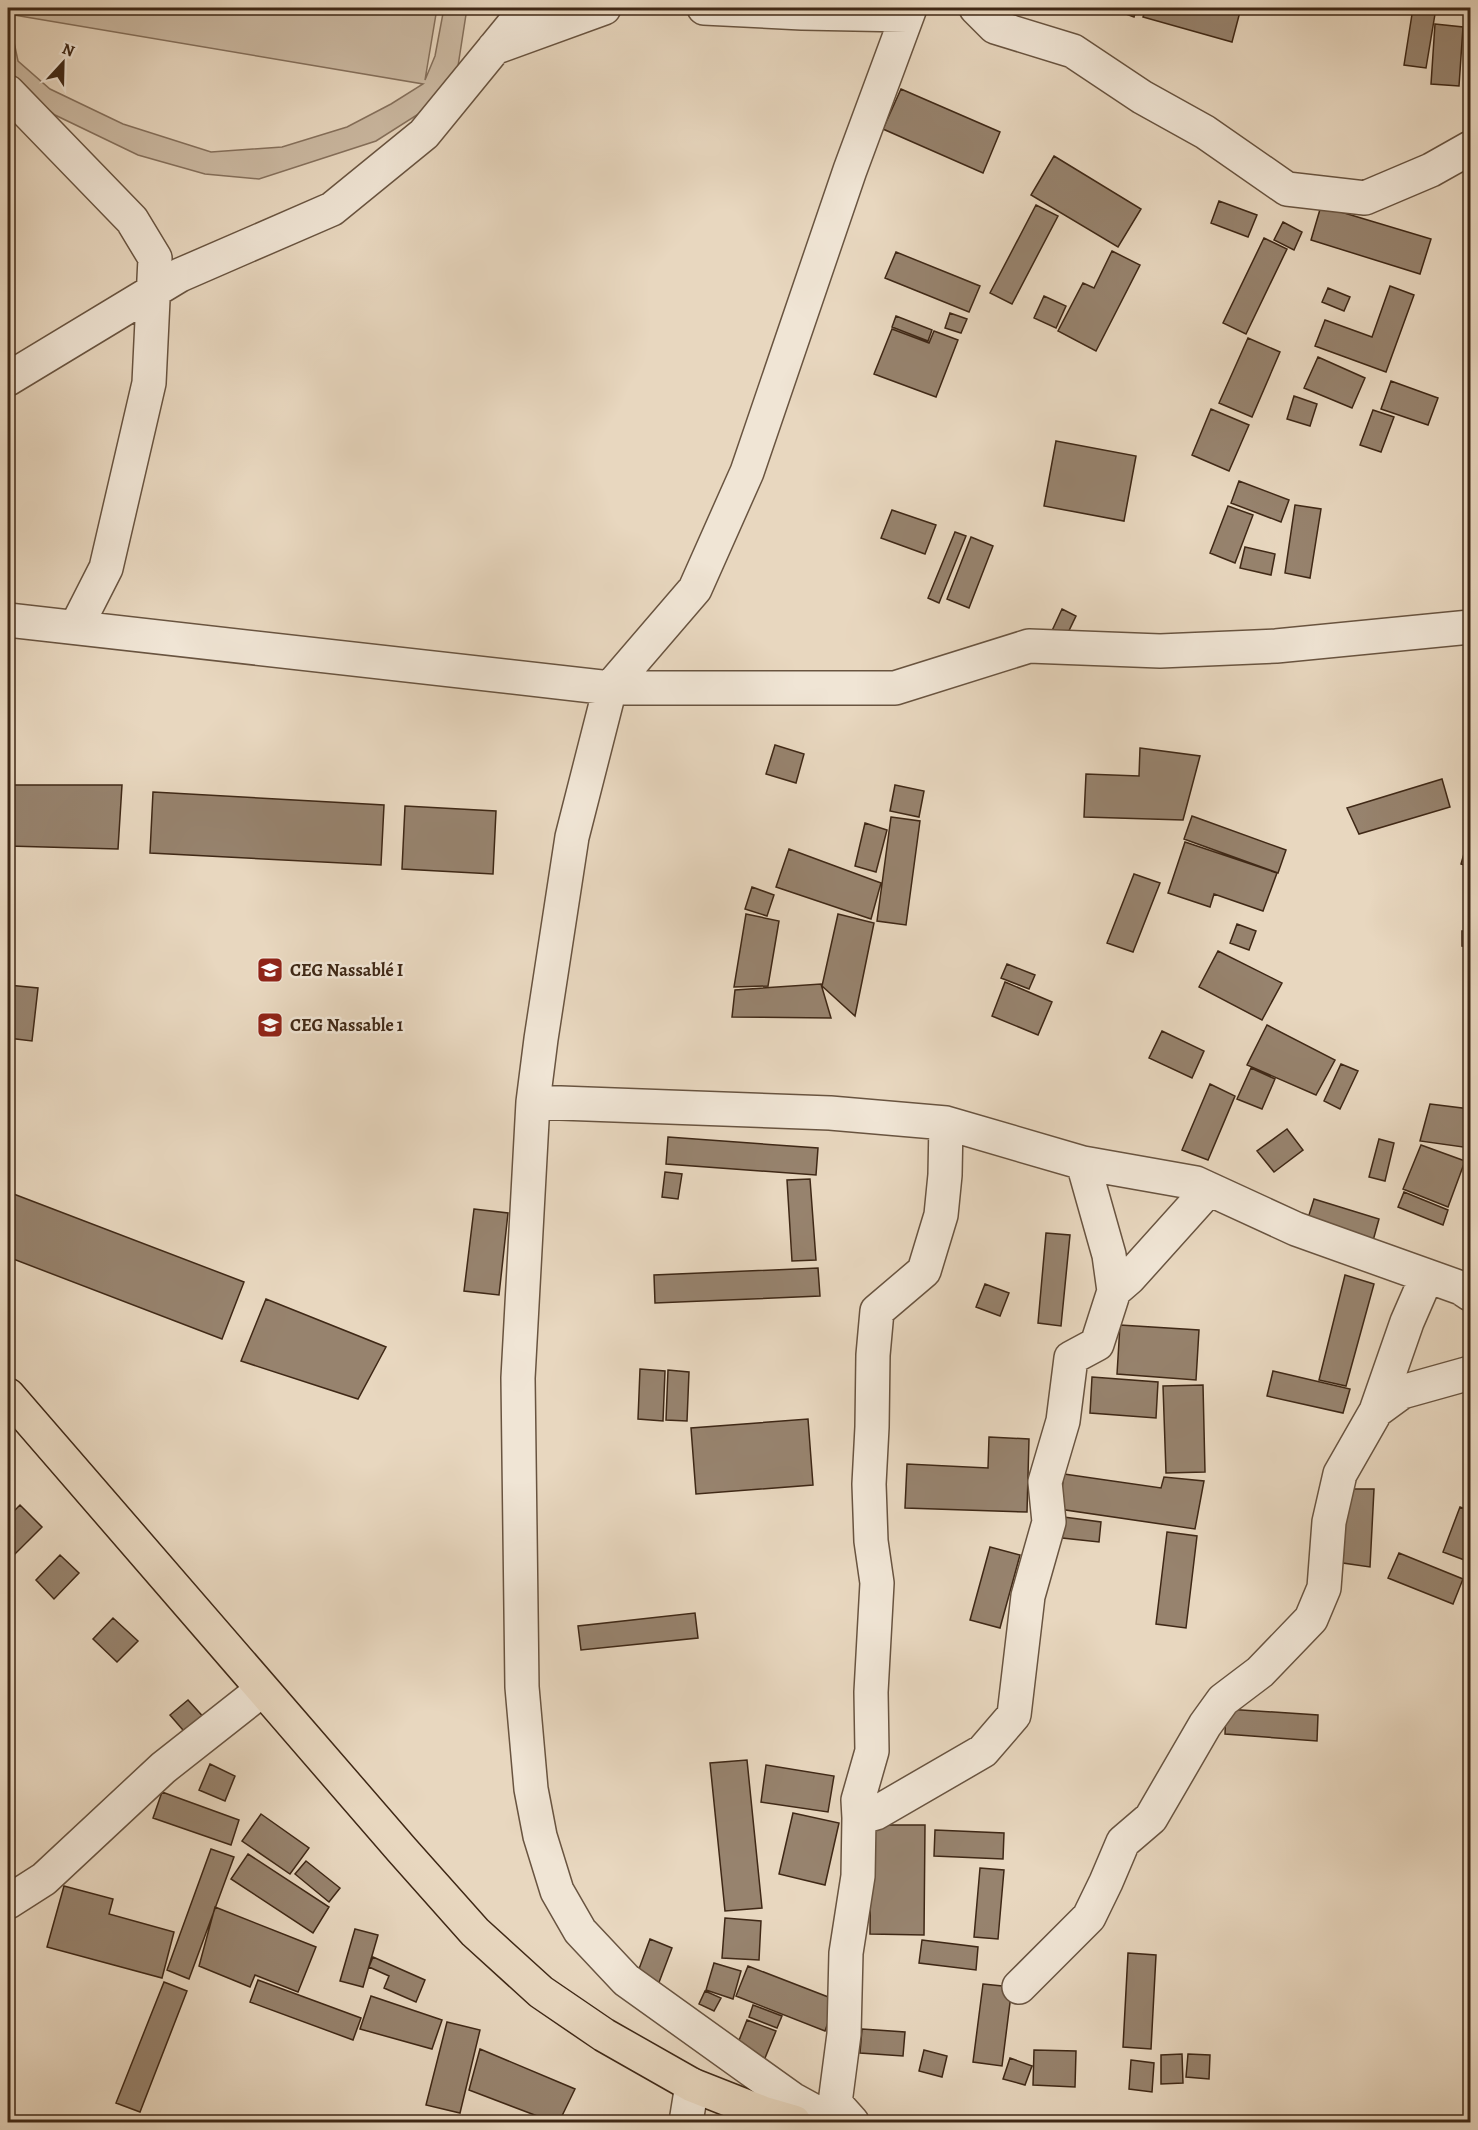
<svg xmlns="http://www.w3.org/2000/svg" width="1478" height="2130" font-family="Alegreya,serif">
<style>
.green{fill:#cbb9a2;stroke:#85705c;stroke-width:1.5;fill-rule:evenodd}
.building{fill:#97836e;stroke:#3f2816;stroke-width:1.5}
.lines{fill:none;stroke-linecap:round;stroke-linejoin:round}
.minor-casing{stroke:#695440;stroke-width:36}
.primary-casing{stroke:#3f2816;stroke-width:36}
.minor{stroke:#f0e5d5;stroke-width:33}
.primary{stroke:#e8d7bf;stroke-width:33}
.labels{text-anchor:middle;stroke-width:5;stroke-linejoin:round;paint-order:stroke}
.poi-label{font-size:18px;font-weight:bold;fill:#3f2816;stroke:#f0e5d5;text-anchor:start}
</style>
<rect width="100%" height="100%" fill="#e8d7bf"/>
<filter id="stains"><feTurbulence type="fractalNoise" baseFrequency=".00333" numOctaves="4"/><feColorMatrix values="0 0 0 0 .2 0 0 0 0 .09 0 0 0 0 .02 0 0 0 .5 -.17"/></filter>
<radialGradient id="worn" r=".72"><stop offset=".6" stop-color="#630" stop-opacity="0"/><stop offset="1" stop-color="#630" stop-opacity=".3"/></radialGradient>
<path class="green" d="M 8,8 L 437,8 L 425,80 L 435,56 L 444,8 L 467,8 L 458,66 L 428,108 L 376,141 L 259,179 L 205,174 L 138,155 L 55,115 L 8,75 ZM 8,14 L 423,84 L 391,104 L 347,127 L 282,147 L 211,152 L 123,124 L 50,89 L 18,61 Z"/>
<path class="building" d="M 1110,8 L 1137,8 L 1134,17 Z
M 1146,8 L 1241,8 L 1232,42 L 1143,17 Z
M 1413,8 L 1436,8 L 1426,68 L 1404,65 Z
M 1435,24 L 1463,27 L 1459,86 L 1431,84 Z
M 1468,26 L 1470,26 L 1470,89 L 1465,89 Z
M 901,89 L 1000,132 L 983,173 L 883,129 Z
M 1054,156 L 1141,209 L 1118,247 L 1031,195 Z
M 1219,201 L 1257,215 L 1248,237 L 1211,223 Z
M 1036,205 L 1058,216 L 1012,304 L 990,293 Z
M 1321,206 L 1431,239 L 1420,274 L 1311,240 Z
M 1283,222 L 1302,232 L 1294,250 L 1274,240 Z
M 1264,238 L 1287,249 L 1246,334 L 1223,323 Z
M 1112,251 L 1140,265 L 1096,351 L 1058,331 L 1083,283 L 1094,288 Z
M 896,252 L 980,286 L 969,312 L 885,278 Z
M 1390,286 L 1414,295 L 1386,372 L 1315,346 L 1325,320 L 1372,337 Z
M 1328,288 L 1350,297 L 1344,311 L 1322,302 Z
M 1044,296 L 1066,306 L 1056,328 L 1034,318 Z
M 950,313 L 967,319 L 961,333 L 945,328 Z
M 896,316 L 932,330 L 928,341 L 892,327 Z
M 892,329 L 929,343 L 934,331 L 958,340 L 936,397 L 874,374 Z
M 1248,338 L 1280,352 L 1252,417 L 1219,403 Z
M 1318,357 L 1365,378 L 1352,408 L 1304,388 Z
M 1391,381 L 1438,398 L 1428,425 L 1381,409 Z
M 1294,396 L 1317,404 L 1310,426 L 1287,419 Z
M 1211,409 L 1249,425 L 1229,471 L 1192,455 Z
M 1373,410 L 1394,417 L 1381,452 L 1360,445 Z
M 1056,441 L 1136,456 L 1124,521 L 1044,506 Z
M 1239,481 L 1289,500 L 1281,522 L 1231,503 Z
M 1295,505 L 1321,509 L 1310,578 L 1285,573 Z
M 1228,506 L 1253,515 L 1235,563 L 1210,553 Z
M 892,510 L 936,525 L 925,554 L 881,538 Z
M 955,532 L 966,536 L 939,603 L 928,598 Z
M 971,537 L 993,546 L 969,608 L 947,599 Z
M 1245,547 L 1275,554 L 1271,575 L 1240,568 Z
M 1062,609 L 1076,616 L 1064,641 L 1050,635 Z
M 775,745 L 804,754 L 796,783 L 766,774 Z
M 1140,748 L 1200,756 L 1183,820 L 1084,817 L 1086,774 L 1139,776 Z
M 1442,779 L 1450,807 L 1359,834 L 1347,808 Z
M 8,785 L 122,785 L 118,849 L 8,846 Z
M 895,785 L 924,791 L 919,817 L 890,811 Z
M 153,792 L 384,805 L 381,865 L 150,853 Z
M 405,806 L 496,811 L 493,874 L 402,869 Z
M 1192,816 L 1286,850 L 1278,873 L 1184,839 Z
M 891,817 L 920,821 L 906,925 L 877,921 Z
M 865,823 L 887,830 L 876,872 L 855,866 Z
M 1468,840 L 1470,841 L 1470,867 L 1461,864 Z
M 1185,842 L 1277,873 L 1263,911 L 1214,894 L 1210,907 L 1168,893 Z
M 789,849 L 881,883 L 871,919 L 776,887 Z
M 1134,874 L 1160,883 L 1133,952 L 1107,943 Z
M 752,887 L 774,895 L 767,916 L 745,909 Z
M 746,914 L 779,921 L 768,986 L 734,987 Z
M 838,914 L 874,923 L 855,1016 L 822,986 Z
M 1237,924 L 1256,931 L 1249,950 L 1230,943 Z
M 1462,931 L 1470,931 L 1470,947 L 1462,946 Z
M 1218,951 L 1282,983 L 1262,1020 L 1199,987 Z
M 1007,964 L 1035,975 L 1029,989 L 1001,978 Z
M 1005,982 L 1052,1002 L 1038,1035 L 992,1016 Z
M 821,984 L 831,1018 L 732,1017 L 735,990 Z
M 8,985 L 38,988 L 32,1041 L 8,1038 Z
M 1267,1025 L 1335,1060 L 1316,1095 L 1247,1065 Z
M 1162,1031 L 1204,1051 L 1192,1078 L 1149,1058 Z
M 1341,1064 L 1358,1071 L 1340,1109 L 1324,1101 Z
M 1251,1068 L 1275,1079 L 1262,1109 L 1237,1099 Z
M 1210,1084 L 1235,1096 L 1208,1160 L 1182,1150 Z
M 1430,1104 L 1470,1109 L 1470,1148 L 1420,1141 Z
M 1287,1129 L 1303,1150 L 1274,1172 L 1257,1151 Z
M 668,1137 L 818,1148 L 816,1175 L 666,1164 Z
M 1379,1139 L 1394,1143 L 1385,1181 L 1369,1177 Z
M 1421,1145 L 1465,1161 L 1448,1207 L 1403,1189 Z
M 665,1172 L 682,1174 L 678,1199 L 662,1197 Z
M 810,1179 L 816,1260 L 792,1261 L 787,1180 Z
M 1404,1192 L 1448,1210 L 1443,1225 L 1398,1207 Z
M 11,1193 L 244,1282 L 222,1339 L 8,1257 L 8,1202 Z
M 1314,1199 L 1379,1219 L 1371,1248 L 1305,1228 Z
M 474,1209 L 508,1213 L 499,1295 L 464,1291 Z
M 1046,1233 L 1070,1235 L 1061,1326 L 1038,1323 Z
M 818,1268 L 820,1296 L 655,1303 L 654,1275 Z
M 1345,1275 L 1374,1284 L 1346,1386 L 1319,1380 Z
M 985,1284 L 1009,1293 L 1000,1316 L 976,1307 Z
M 266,1299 L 386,1347 L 358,1399 L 241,1361 Z
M 1120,1325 L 1199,1330 L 1196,1380 L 1117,1374 Z
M 640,1369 L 665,1371 L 663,1421 L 638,1419 Z
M 668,1370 L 689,1372 L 687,1421 L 666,1420 Z
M 1273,1371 L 1350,1389 L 1343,1413 L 1267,1396 Z
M 1092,1377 L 1158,1382 L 1156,1418 L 1090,1413 Z
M 1203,1385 L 1205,1472 L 1166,1473 L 1163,1386 Z
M 808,1419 L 813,1485 L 696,1494 L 691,1428 Z
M 989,1437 L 1029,1439 L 1027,1512 L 905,1508 L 907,1464 L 988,1468 Z
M 1064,1474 L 1161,1488 L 1164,1477 L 1204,1481 L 1195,1529 L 1059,1509 Z
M 1346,1489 L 1374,1489 L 1370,1567 L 1343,1563 Z
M 20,1505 L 42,1527 L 14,1555 L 8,1548 L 8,1517 Z
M 1460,1507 L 1470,1511 L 1470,1550 L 1467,1561 L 1443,1552 Z
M 1056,1516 L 1101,1522 L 1099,1542 L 1053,1537 Z
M 1167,1532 L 1197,1536 L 1186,1628 L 1156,1624 Z
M 990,1547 L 1020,1555 L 1000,1628 L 970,1620 Z
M 1399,1553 L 1463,1579 L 1453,1604 L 1388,1578 Z
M 60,1555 L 79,1573 L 54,1599 L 36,1580 Z
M 695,1613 L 698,1638 L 581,1650 L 578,1626 Z
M 113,1618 L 138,1641 L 117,1662 L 93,1639 Z
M 188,1700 L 207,1721 L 189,1737 L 170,1715 Z
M 1226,1709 L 1318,1715 L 1317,1741 L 1225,1734 Z
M 747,1760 L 762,1908 L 725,1911 L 710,1763 Z
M 210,1764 L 235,1776 L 225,1801 L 199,1790 Z
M 766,1765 L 834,1776 L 828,1812 L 761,1802 Z
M 162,1792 L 239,1820 L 231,1845 L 153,1818 Z
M 793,1813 L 839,1823 L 825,1885 L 779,1874 Z
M 261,1814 L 309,1848 L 290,1874 L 242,1841 Z
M 871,1825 L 925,1825 L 924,1935 L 870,1934 Z
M 935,1830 L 1004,1833 L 1003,1859 L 934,1856 Z
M 211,1849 L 234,1857 L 189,1979 L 167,1970 Z
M 248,1854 L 329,1907 L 313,1933 L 231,1879 Z
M 306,1861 L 340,1888 L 329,1902 L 295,1874 Z
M 980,1868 L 1004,1870 L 998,1939 L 974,1937 Z
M 64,1886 L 113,1899 L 109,1914 L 174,1932 L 162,1978 L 47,1947 Z
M 215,1907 L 316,1947 L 298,1992 L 255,1975 L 250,1987 L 199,1966 Z
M 725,1918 L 761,1921 L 759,1960 L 722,1958 Z
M 355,1929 L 378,1935 L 363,1987 L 340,1981 Z
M 650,1939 L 672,1948 L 658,1985 L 636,1977 Z
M 922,1940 L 978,1947 L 976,1970 L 919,1963 Z
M 1128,1953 L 1156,1955 L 1151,2049 L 1123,2047 Z
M 373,1957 L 425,1980 L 416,2002 L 384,1988 L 389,1976 L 369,1967 Z
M 714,1963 L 741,1971 L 733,1999 L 706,1990 Z
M 748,1966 L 836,2000 L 825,2031 L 736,1996 Z
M 258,1980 L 361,2018 L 353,2040 L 250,2002 Z
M 164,1982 L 187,1991 L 140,2112 L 116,2103 Z
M 983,1984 L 1012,1987 L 1002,2066 L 973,2062 Z
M 705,1991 L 721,1998 L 714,2011 L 699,2004 Z
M 371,1996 L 442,2020 L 432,2049 L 360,2029 Z
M 753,2005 L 782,2016 L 777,2028 L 749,2017 Z
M 747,2020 L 776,2031 L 765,2058 L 736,2048 Z
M 447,2022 L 480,2030 L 460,2113 L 426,2105 Z
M 862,2029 L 905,2032 L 903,2056 L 860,2053 Z
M 480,2049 L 575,2089 L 559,2122 L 553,2122 L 469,2090 Z
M 924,2050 L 947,2056 L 942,2077 L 919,2071 Z
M 1034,2050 L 1076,2051 L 1075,2087 L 1033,2085 Z
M 1182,2054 L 1183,2083 L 1161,2084 L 1161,2055 Z
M 1188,2054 L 1210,2055 L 1209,2079 L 1186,2077 Z
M 1010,2058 L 1032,2066 L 1025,2085 L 1003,2079 Z
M 1131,2060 L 1154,2063 L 1152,2092 L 1129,2089 Z"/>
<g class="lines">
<defs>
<path id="minor" d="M 704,8 L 802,13 L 907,15
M 976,8 L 995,27 L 1073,51 L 1142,97 L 1205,132 L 1287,189 L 1365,198 L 1431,170 L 1470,148
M 494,48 L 604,8
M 8,92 L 132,220 L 155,258 L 149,383 L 106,568 L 76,627
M 8,379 L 180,275 L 332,209 L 424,134 L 527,8
M 8,620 L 610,688 L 895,688 L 1029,646 L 1160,651 L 1276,646 L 1470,627
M 533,1102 L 830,1113 L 946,1123 L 1083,1163 L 1196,1183 L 1296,1229 L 1461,1288 L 1470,1294
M 1114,1291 L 1129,1278 L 1209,1189
M 1376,1411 L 1402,1392 L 1470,1373
M 859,1818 L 858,1800 L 872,1751 L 871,1692 L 877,1583 L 871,1541 L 869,1484 L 872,1427 L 873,1355 L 877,1311 L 924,1271 L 941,1215 L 945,1175 L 946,1123
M 8,1902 L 44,1879 L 163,1768 L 262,1690
M 1019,1987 L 1089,1917 L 1106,1882 L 1123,1842 L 1151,1818 L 1205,1725 L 1223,1700 L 1260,1672 L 1311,1619 L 1324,1588 L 1329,1522 L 1340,1474 L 1376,1411 L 1407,1322 L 1427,1276
M 686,2122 L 692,2085
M 834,2122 L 792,2099 L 626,1980 L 580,1931 L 557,1891 L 540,1836 L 531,1789 L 522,1687 L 518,1378 L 533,1102 L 541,1039 L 572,837 L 610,688 L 695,589 L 747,472 L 850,170 L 910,8
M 852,2122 L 835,2103 L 844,2034 L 846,1953 L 858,1876 L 859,1818 L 876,1813 L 983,1751 L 1014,1715 L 1028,1596 L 1049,1522 L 1045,1482 L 1063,1421 L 1071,1358 L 1097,1344 L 1114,1291 L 1109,1255 L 1083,1163"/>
<path id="primary" d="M 8,1395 L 402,1850 L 475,1932 L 541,1992 L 604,2035 L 692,2085 L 763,2113 L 794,2122"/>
</defs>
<use href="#minor" class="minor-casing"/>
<use href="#primary" class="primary-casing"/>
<use href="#minor" class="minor"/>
<use href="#primary" class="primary"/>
</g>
<defs>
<symbol id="school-square" viewBox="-11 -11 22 22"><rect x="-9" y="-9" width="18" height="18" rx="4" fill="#8f2418" stroke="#f0e5d5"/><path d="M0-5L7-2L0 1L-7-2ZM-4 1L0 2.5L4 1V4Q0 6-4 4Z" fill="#fff"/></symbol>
</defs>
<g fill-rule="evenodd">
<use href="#school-square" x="255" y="955" width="30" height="30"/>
<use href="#school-square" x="255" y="1010" width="30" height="30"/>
</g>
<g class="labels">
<g class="poi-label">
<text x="290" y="976">CEG Nassablé I</text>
<text x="290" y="1031">CEG Nassable 1</text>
</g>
</g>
<rect width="1478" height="2130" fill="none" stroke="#e8d7bf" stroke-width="30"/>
<rect x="9" y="9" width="1460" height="2112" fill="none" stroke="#3f2816" stroke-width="3"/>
<rect x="15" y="15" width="1448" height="2100" fill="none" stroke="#3f2816" stroke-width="1.5"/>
<g transform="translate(63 63) rotate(22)" stroke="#f0e5d5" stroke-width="4.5" paint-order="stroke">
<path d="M0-4.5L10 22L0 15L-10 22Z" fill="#3f2816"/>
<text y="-9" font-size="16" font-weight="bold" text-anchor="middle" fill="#3f2816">N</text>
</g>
<rect width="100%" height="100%" filter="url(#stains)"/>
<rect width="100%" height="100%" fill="url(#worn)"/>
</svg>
